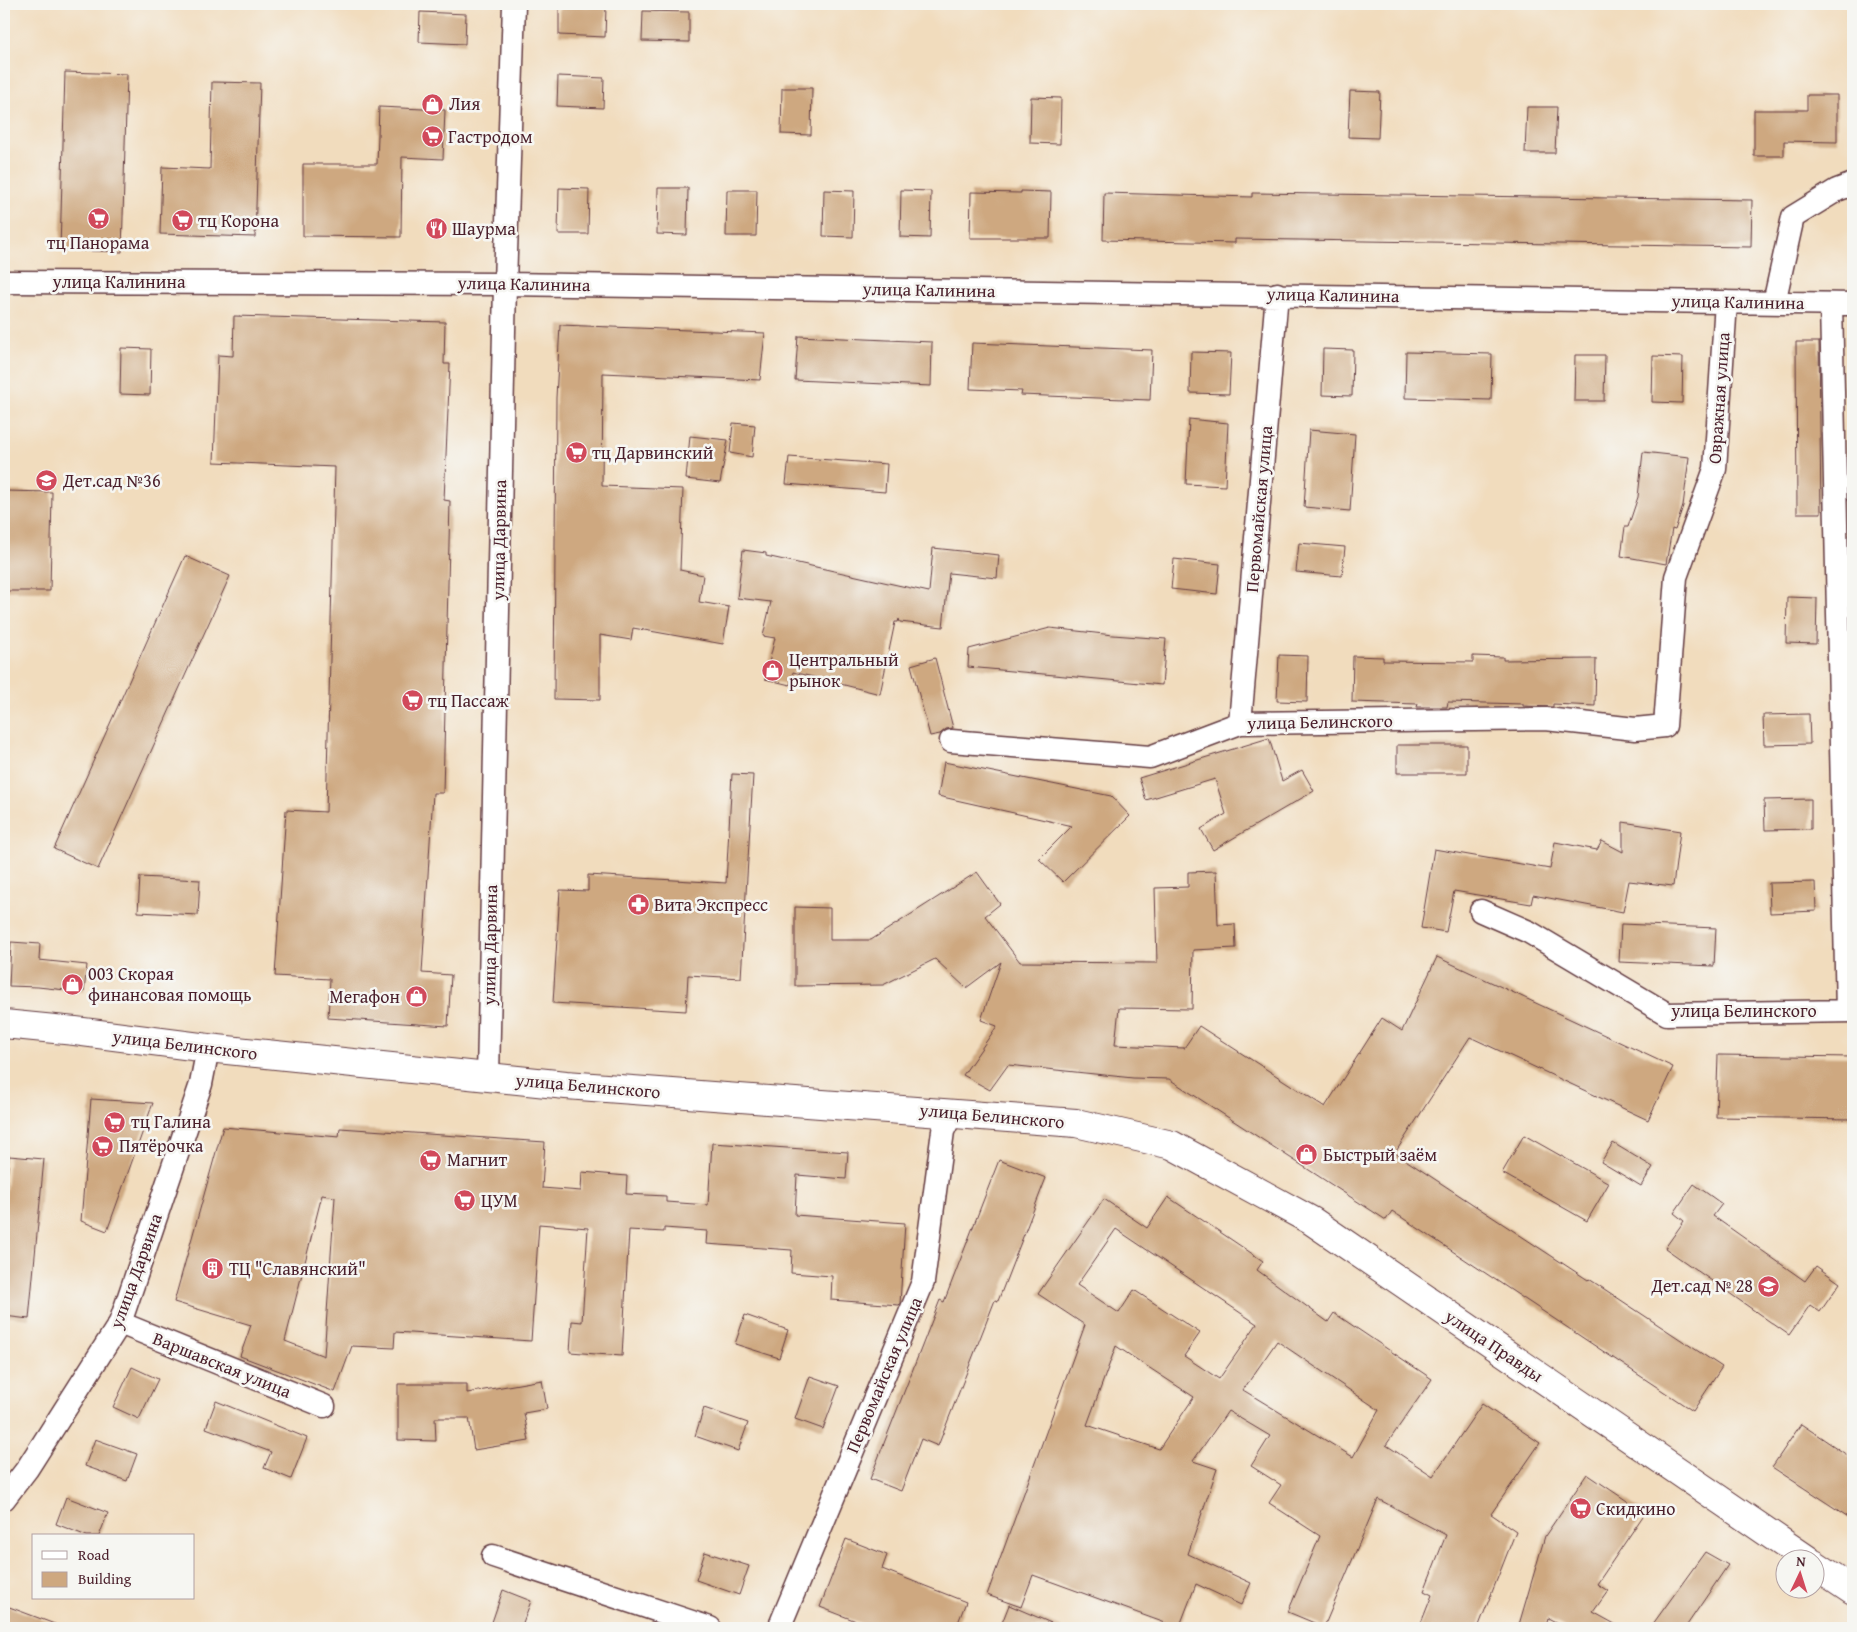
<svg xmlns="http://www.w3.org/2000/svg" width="1857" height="1632" font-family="'Gentium Book Plus',serif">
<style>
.building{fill:#cea880;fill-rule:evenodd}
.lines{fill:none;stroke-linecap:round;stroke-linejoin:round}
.street-casing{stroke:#633b41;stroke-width:25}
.secondary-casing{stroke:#633b41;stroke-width:30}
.street{stroke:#fff;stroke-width:22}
.secondary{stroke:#fff;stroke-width:28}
.labels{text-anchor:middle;stroke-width:5;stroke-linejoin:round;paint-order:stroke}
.poi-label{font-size:18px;fill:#4a1f2b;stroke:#f6f6f2;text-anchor:start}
.street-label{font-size:18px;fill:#4a1f2b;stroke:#f6f6f2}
</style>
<rect width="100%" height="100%" fill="#f6f6f2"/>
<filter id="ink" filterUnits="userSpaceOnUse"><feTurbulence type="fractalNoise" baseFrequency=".02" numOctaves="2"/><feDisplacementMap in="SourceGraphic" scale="10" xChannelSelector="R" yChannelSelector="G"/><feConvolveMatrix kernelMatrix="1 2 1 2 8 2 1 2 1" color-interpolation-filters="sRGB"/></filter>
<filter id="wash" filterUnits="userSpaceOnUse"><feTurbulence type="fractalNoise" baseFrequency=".0096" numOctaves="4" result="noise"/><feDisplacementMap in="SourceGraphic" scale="20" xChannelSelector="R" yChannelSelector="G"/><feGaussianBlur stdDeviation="1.12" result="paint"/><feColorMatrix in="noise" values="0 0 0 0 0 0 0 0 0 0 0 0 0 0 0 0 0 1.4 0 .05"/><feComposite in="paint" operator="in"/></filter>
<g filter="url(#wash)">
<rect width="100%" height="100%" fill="#f1dcbd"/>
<g id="blocks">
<path class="building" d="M 559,6 L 606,7 L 605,37 L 559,35 Z
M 643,11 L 689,12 L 689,42 L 642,41 Z
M 420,12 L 466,14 L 465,44 L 419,42 Z
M 65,72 L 127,74 L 122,252 L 60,250 Z
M 558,76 L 604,78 L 603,108 L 557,106 Z
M 212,82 L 260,83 L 255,237 L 160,234 L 162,167 L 210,169 Z
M 782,88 L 812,88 L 811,135 L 781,134 Z
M 1350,91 L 1380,92 L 1378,138 L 1348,137 Z
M 1807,95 L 1837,95 L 1837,142 L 1784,141 L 1784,156 L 1754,156 L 1754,110 L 1807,110 Z
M 1031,97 L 1061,98 L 1060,144 L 1030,143 Z
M 379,107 L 445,110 L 443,159 L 402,157 L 401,237 L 303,236 L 303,164 L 377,164 Z
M 1527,107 L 1557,107 L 1555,153 L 1525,153 Z
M 559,188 L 589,189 L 588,234 L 558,234 Z
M 658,188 L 688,188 L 687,235 L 657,234 Z
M 727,190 L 757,190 L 756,236 L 726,236 Z
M 824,190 L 854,191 L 853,237 L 823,236 Z
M 901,190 L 931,191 L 930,238 L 900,237 Z
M 1021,191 L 1051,192 L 1050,238 L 970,238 L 971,192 L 1021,193 Z
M 1104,193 L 1252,197 L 1252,193 L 1752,200 L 1751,247 L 1235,239 L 1235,243 L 1103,240 Z
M 234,316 L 445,322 L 444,364 L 450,364 L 444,500 L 450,501 L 443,793 L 433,793 L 422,973 L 451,975 L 448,1026 L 328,1018 L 330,979 L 275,976 L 286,810 L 326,812 L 335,467 L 214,462 L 218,355 L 233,356 Z
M 560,325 L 765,333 L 760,380 L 603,373 L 602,486 L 683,489 L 680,570 L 703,575 L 699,602 L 729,607 L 723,644 L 633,628 L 631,640 L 600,635 L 600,700 L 554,699 L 556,398 Z
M 798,336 L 932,342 L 931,386 L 795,380 Z
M 1796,342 L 1819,342 L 1821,513 L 1797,513 Z
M 972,343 L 1152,350 L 1150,400 L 1021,395 L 1022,391 L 970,389 Z
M 121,348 L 151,349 L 150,395 L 120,394 Z
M 1323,349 L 1353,350 L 1352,396 L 1322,395 Z
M 1191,352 L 1231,353 L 1229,394 L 1190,393 Z
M 1406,352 L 1492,354 L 1491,400 L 1405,398 Z
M 1575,355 L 1605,355 L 1604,401 L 1574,401 Z
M 1653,356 L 1683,357 L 1682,403 L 1652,402 Z
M 1189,419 L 1228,423 L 1225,486 L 1186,484 Z
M 733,423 L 755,425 L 752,457 L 730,453 Z
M 1309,430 L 1355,434 L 1350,511 L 1304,507 Z
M 690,436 L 728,440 L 720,483 L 686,479 Z
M 1643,452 L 1689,457 L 1683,506 L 1675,530 L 1672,529 L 1666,564 L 1621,556 L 1625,527 L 1628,527 L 1638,497 Z
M 789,457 L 887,464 L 885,492 L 786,484 Z
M 4,491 L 52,492 L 50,591 L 4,591 Z
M 1299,543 L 1345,547 L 1342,576 L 1296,572 Z
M 933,548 L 999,555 L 997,578 L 949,573 L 943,627 L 900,622 L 899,619 L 898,622 L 895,622 L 880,694 L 793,672 L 790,685 L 765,679 L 775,638 L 763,636 L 771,602 L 737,598 L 743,550 L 766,553 L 766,556 L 929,592 Z
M 185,556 L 230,576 L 98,869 L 54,849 Z
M 1174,559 L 1220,564 L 1217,594 L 1171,589 Z
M 1787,597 L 1817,598 L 1816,644 L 1786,643 Z
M 1050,628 L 1113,635 L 1166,639 L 1162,685 L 968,667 L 969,649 Z
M 1279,655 L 1308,656 L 1307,702 L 1277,701 Z
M 1353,656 L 1383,657 L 1383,661 L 1473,662 L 1473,656 L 1503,657 L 1503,660 L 1596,659 L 1595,706 L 1553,704 L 1553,707 L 1523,706 L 1523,704 L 1448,702 L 1447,707 L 1417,707 L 1418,704 L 1352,702 Z
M 935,658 L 953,728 L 946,729 L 940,734 L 930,736 L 911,665 Z
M 1809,714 L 1810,744 L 1764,745 L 1763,715 Z
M 1269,738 L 1282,781 L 1302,770 L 1314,791 L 1213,850 L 1201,829 L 1226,814 L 1215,779 L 1146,800 L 1139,778 Z
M 1397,745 L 1467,745 L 1467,773 L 1397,773 Z
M 944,762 L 1111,796 L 1130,816 L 1063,882 L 1039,859 L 1072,826 L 938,796 Z
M 732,774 L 753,775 L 741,978 L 688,975 L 686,1011 L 553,1003 L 560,890 L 588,891 L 588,875 L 726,883 Z
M 1811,799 L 1811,829 L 1765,830 L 1764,800 Z
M 1623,822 L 1680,831 L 1673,886 L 1629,881 L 1623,912 L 1533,895 L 1531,904 L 1454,891 L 1446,932 L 1421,928 L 1434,849 L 1550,869 L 1555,842 L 1597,850 L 1602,841 L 1623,852 Z
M 1216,871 L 1218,925 L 1235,924 L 1236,948 L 1193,950 L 1192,1009 L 1119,1008 L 1115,1045 L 1184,1048 L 1199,1026 L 1325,1107 L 1382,1018 L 1402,1031 L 1437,957 L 1673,1067 L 1648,1120 L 1470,1037 L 1395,1153 L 1588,1280 L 1589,1279 L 1722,1367 L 1693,1411 L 1392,1211 L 1386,1220 L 1169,1079 L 1133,1078 L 1008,1065 L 990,1090 L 963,1075 L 997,1026 L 981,1020 L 1001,962 L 966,988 L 935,959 L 883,985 L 795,986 L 795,907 L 830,908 L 830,940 L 871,940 L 977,872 L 1000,904 L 985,916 L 1020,962 L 1157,963 L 1155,888 L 1188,887 L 1188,872 Z
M 140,877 L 200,880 L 198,915 L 138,912 Z
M 1815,882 L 1816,911 L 1770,913 L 1769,883 Z
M 1621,924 L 1716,928 L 1714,966 L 1619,962 Z
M 11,942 L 40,944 L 39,960 L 87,965 L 84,992 L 38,987 L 9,986 Z
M 1718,1055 L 1853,1057 L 1853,1119 L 1716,1117 Z
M 91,1099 L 153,1103 L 107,1231 L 81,1221 Z
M 223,1127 L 339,1137 L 340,1128 L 545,1142 L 542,1188 L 581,1191 L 582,1172 L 627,1176 L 626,1194 L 666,1196 L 666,1202 L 708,1205 L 712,1143 L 848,1152 L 846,1179 L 797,1175 L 795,1215 L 905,1223 L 900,1304 L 899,1305 L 831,1300 L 832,1276 L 791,1273 L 792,1250 L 706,1244 L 707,1231 L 664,1228 L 664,1232 L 629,1230 L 622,1356 L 570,1352 L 572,1321 L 582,1322 L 588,1228 L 539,1224 L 531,1341 L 395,1332 L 394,1348 L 352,1346 L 335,1392 L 240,1356 L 251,1325 L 174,1302 ZM 322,1195 L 335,1197 L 324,1356 L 285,1341 Z
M 1524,1135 L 1609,1183 L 1587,1221 L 1502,1173 Z
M 1613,1143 L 1653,1167 L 1641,1186 L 1601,1162 Z
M 9,1156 L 44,1159 L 29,1319 L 4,1316 L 4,1214 Z
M 999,1160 L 1046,1178 L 998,1301 L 995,1300 L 938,1446 L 921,1439 L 901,1491 L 870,1479 L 940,1300 L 944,1302 Z
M 1694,1184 L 1722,1204 L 1713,1216 L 1805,1281 L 1816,1266 L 1840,1283 L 1820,1312 L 1810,1305 L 1789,1335 L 1665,1248 L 1684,1221 L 1674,1213 Z
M 1168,1197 L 1263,1261 L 1257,1270 L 1328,1322 L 1334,1313 L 1432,1379 L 1386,1445 L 1433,1476 L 1482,1404 L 1540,1443 L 1491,1514 L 1516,1531 L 1478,1628 L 1419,1628 L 1432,1595 L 1424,1591 L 1446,1535 L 1378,1499 L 1324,1627 L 1288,1612 L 1320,1536 L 1269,1503 L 1281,1485 L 1251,1466 L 1270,1436 L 1228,1411 L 1193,1461 L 1217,1469 L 1188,1554 L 1251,1583 L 1241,1605 L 1196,1584 L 1179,1628 L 1033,1575 L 1021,1607 L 987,1595 L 1085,1325 L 1038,1294 L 1104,1199 L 1147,1228 ZM 1116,1229 L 1257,1324 L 1219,1379 L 1184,1356 L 1200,1333 L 1134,1290 L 1119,1313 L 1077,1285 ZM 1277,1341 L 1379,1410 L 1353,1457 L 1243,1390 ZM 1116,1346 L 1194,1397 L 1159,1449 L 1087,1425 Z
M 745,1315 L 788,1330 L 779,1358 L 735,1344 Z
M 132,1367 L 158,1379 L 139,1419 L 113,1407 Z
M 810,1376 L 839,1386 L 823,1429 L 795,1419 Z
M 542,1380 L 547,1409 L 524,1413 L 529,1441 L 474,1450 L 469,1418 L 435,1418 L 436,1441 L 398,1440 L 398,1384 L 467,1384 L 467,1393 Z
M 216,1401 L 307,1438 L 291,1479 L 264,1468 L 271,1452 L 206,1428 Z
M 704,1408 L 748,1423 L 738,1451 L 695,1436 Z
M 1801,1424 L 1853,1459 L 1853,1520 L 1772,1467 Z
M 95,1439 L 137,1454 L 127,1481 L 85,1466 Z
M 1587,1474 L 1645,1513 L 1597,1584 L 1608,1591 L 1593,1612 L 1622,1628 L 1567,1628 L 1548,1618 L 1545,1628 L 1518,1628 L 1545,1536 Z
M 66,1497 L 108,1513 L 99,1536 L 87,1536 L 56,1524 Z
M 846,1539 L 887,1555 L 882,1569 L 966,1602 L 956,1628 L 874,1628 L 820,1607 Z
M 705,1552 L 749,1566 L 739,1595 L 696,1580 Z
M 1705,1552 L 1728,1565 L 1685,1628 L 1650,1628 Z
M 503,1590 L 531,1601 L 521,1628 L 490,1628 Z
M 4,1605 L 60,1626 L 60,1628 L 4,1628 Z
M 1009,1605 L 1063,1628 L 1000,1628 Z"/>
</g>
</g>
<g filter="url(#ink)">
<use href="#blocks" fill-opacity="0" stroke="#633b41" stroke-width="1"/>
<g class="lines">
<defs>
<path id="street" d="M 4,282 L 505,284 L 1853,304
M 1774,303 L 1793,217 L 1837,190 L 1853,184
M 1831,304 L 1847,1011
M 1240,723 L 1277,294
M 951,741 L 1150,757 L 1240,723 L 1546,719 L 1635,729 L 1665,726 L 1676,577 L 1715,469 L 1726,302
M 1481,911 L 1529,932 L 1667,1014 L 1853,1011
M 488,1077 L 505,284 L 514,4
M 120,1323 L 324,1406
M 4,1499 L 27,1469 L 120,1323 L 201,1084 L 208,1048
M 493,1556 L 710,1628
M 779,1628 L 923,1282 L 943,1131 L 952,1113"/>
<path id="secondary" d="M 4,1024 L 75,1031 L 208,1048 L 566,1085 L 1076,1123 L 1172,1145 L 1312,1221 L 1808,1560
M 1814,1564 L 1853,1590"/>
</defs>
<use href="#street" class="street-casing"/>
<use href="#secondary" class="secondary-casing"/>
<use href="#street" class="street"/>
<use href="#secondary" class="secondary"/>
</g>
</g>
<defs>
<symbol id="shop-disc" viewBox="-11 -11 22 22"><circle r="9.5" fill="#d1495b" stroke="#f6f6f2"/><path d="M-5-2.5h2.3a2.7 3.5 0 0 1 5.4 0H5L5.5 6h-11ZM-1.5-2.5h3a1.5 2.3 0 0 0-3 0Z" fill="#fff"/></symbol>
<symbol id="supermarket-disc" viewBox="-11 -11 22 22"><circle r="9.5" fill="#d1495b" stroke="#f6f6f2"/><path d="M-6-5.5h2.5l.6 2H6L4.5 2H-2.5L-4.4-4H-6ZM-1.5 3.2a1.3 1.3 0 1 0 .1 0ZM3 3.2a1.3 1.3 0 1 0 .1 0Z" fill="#fff"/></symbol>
<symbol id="restaurant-disc" viewBox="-11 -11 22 22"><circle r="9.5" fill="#d1495b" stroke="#f6f6f2"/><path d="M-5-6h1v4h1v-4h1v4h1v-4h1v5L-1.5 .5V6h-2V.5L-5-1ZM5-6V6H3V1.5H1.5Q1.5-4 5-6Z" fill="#fff"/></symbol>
<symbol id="school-disc" viewBox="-11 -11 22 22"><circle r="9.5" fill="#d1495b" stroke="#f6f6f2"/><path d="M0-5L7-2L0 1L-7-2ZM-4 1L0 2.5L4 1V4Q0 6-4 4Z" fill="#fff"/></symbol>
<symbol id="pharmacy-disc" viewBox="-11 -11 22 22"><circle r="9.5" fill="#d1495b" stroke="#f6f6f2"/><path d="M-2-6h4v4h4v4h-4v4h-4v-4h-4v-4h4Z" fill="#fff"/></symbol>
<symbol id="building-disc" viewBox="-11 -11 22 22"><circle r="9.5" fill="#d1495b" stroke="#f6f6f2"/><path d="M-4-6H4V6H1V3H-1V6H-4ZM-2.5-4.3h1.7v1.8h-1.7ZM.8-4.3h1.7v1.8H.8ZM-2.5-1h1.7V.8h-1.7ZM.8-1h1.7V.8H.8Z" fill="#fff"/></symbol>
</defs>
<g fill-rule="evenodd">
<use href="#shop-disc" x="420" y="92" width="25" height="25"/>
<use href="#supermarket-disc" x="420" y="124" width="25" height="25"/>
<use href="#supermarket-disc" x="86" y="206" width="25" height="25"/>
<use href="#supermarket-disc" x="170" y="208" width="25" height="25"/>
<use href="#restaurant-disc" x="424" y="216" width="25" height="25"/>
<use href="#supermarket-disc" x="564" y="440" width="25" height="25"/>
<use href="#school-disc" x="34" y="468" width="25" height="25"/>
<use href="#shop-disc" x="760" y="658" width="25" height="25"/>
<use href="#supermarket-disc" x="400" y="688" width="25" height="25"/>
<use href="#pharmacy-disc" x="626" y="892" width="25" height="25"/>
<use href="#shop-disc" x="60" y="972" width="25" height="25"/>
<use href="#shop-disc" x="404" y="984" width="25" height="25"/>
<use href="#supermarket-disc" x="102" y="1110" width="25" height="25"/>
<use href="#supermarket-disc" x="90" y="1134" width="25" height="25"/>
<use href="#shop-disc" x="1294" y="1142" width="25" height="25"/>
<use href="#supermarket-disc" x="418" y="1148" width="25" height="25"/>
<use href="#supermarket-disc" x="452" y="1188" width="25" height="25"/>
<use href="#building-disc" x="200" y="1256" width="25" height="25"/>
<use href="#school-disc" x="1756" y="1274" width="25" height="25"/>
<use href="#supermarket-disc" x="1568" y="1496" width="25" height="25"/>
</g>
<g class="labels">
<g class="poi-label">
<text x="449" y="110">Лия</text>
<text x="448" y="143">Гастродом</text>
<text x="198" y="227">тц Корона</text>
<text x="452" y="235">Шаурма</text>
<text x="98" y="249" text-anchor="middle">тц Панорама</text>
<text x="592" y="459">тц Дарвинский</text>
<text x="63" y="487">Дет.сад №36</text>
<text x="789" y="666">Центральный<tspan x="789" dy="21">рынок</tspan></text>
<text x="428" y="707">тц Пассаж</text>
<text x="654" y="911">Вита Экспресс</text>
<text x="88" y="980">003 Скорая<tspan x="88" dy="21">финансовая помощь</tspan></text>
<text x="400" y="1003" text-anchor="end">Мегафон</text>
<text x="131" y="1128">тц Галина</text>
<text x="119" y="1152">Пятёрочка</text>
<text x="1323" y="1161">Быстрый заём</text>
<text x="447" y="1166">Магнит</text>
<text x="481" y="1207">ЦУМ</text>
<text x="229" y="1275">ТЦ "Славянский"</text>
<text x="1753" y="1292" text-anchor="end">Дет.сад № 28</text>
<text x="1596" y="1515">Скидкино</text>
</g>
<g class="street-label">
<text x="119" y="288">улица Калинина</text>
<text transform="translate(524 284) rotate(1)" y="6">улица Калинина</text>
<text transform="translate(929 290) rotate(1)" y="6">улица Калинина</text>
<text transform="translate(1333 295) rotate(1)" y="6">улица Калинина</text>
<text transform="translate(1738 302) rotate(1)" y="6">улица Калинина</text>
<text transform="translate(1719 398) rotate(-86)" y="6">Овражная улица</text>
<text transform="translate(1259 509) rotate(-85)" y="6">Первомайская улица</text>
<text transform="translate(499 540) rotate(-89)" y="6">улица Дарвина</text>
<text transform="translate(1320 722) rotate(-1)" y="6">улица Белинского</text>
<text transform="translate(490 945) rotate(-89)" y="6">улица Дарвина</text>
<text x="1744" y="1017">улица Белинского</text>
<text transform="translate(185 1045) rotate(7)" y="6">улица Белинского</text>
<text transform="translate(588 1086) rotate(5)" y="6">улица Белинского</text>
<text transform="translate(992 1116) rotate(5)" y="6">улица Белинского</text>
<text transform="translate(136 1271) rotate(-70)" y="6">улица Дарвина</text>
<text transform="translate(1494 1346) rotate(34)" y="6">улица Правды</text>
<text transform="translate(222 1365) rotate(22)" y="6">Варшавская улица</text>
<text transform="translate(884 1375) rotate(-67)" y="6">Первомайская улица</text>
</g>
</g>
<rect width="1857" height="1632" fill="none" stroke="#f6f6f2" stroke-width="20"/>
<rect x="32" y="1534" width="162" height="65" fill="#f6f6f2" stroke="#b1a0a2"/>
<rect x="42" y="1551" width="25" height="8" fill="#ffffff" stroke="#b1a0a2"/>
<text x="78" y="1560" font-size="15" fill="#4a1f2b">Road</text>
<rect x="42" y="1572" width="25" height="15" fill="#cea880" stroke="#b1a0a2"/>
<text x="78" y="1584" font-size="15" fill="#4a1f2b">Building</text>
<g transform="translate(1800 1574) rotate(4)"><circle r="24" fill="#f6f6f2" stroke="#b1a0a2"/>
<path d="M0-4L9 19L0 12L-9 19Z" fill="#d1495b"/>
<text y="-8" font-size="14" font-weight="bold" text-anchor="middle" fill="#4a1f2b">N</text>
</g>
</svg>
